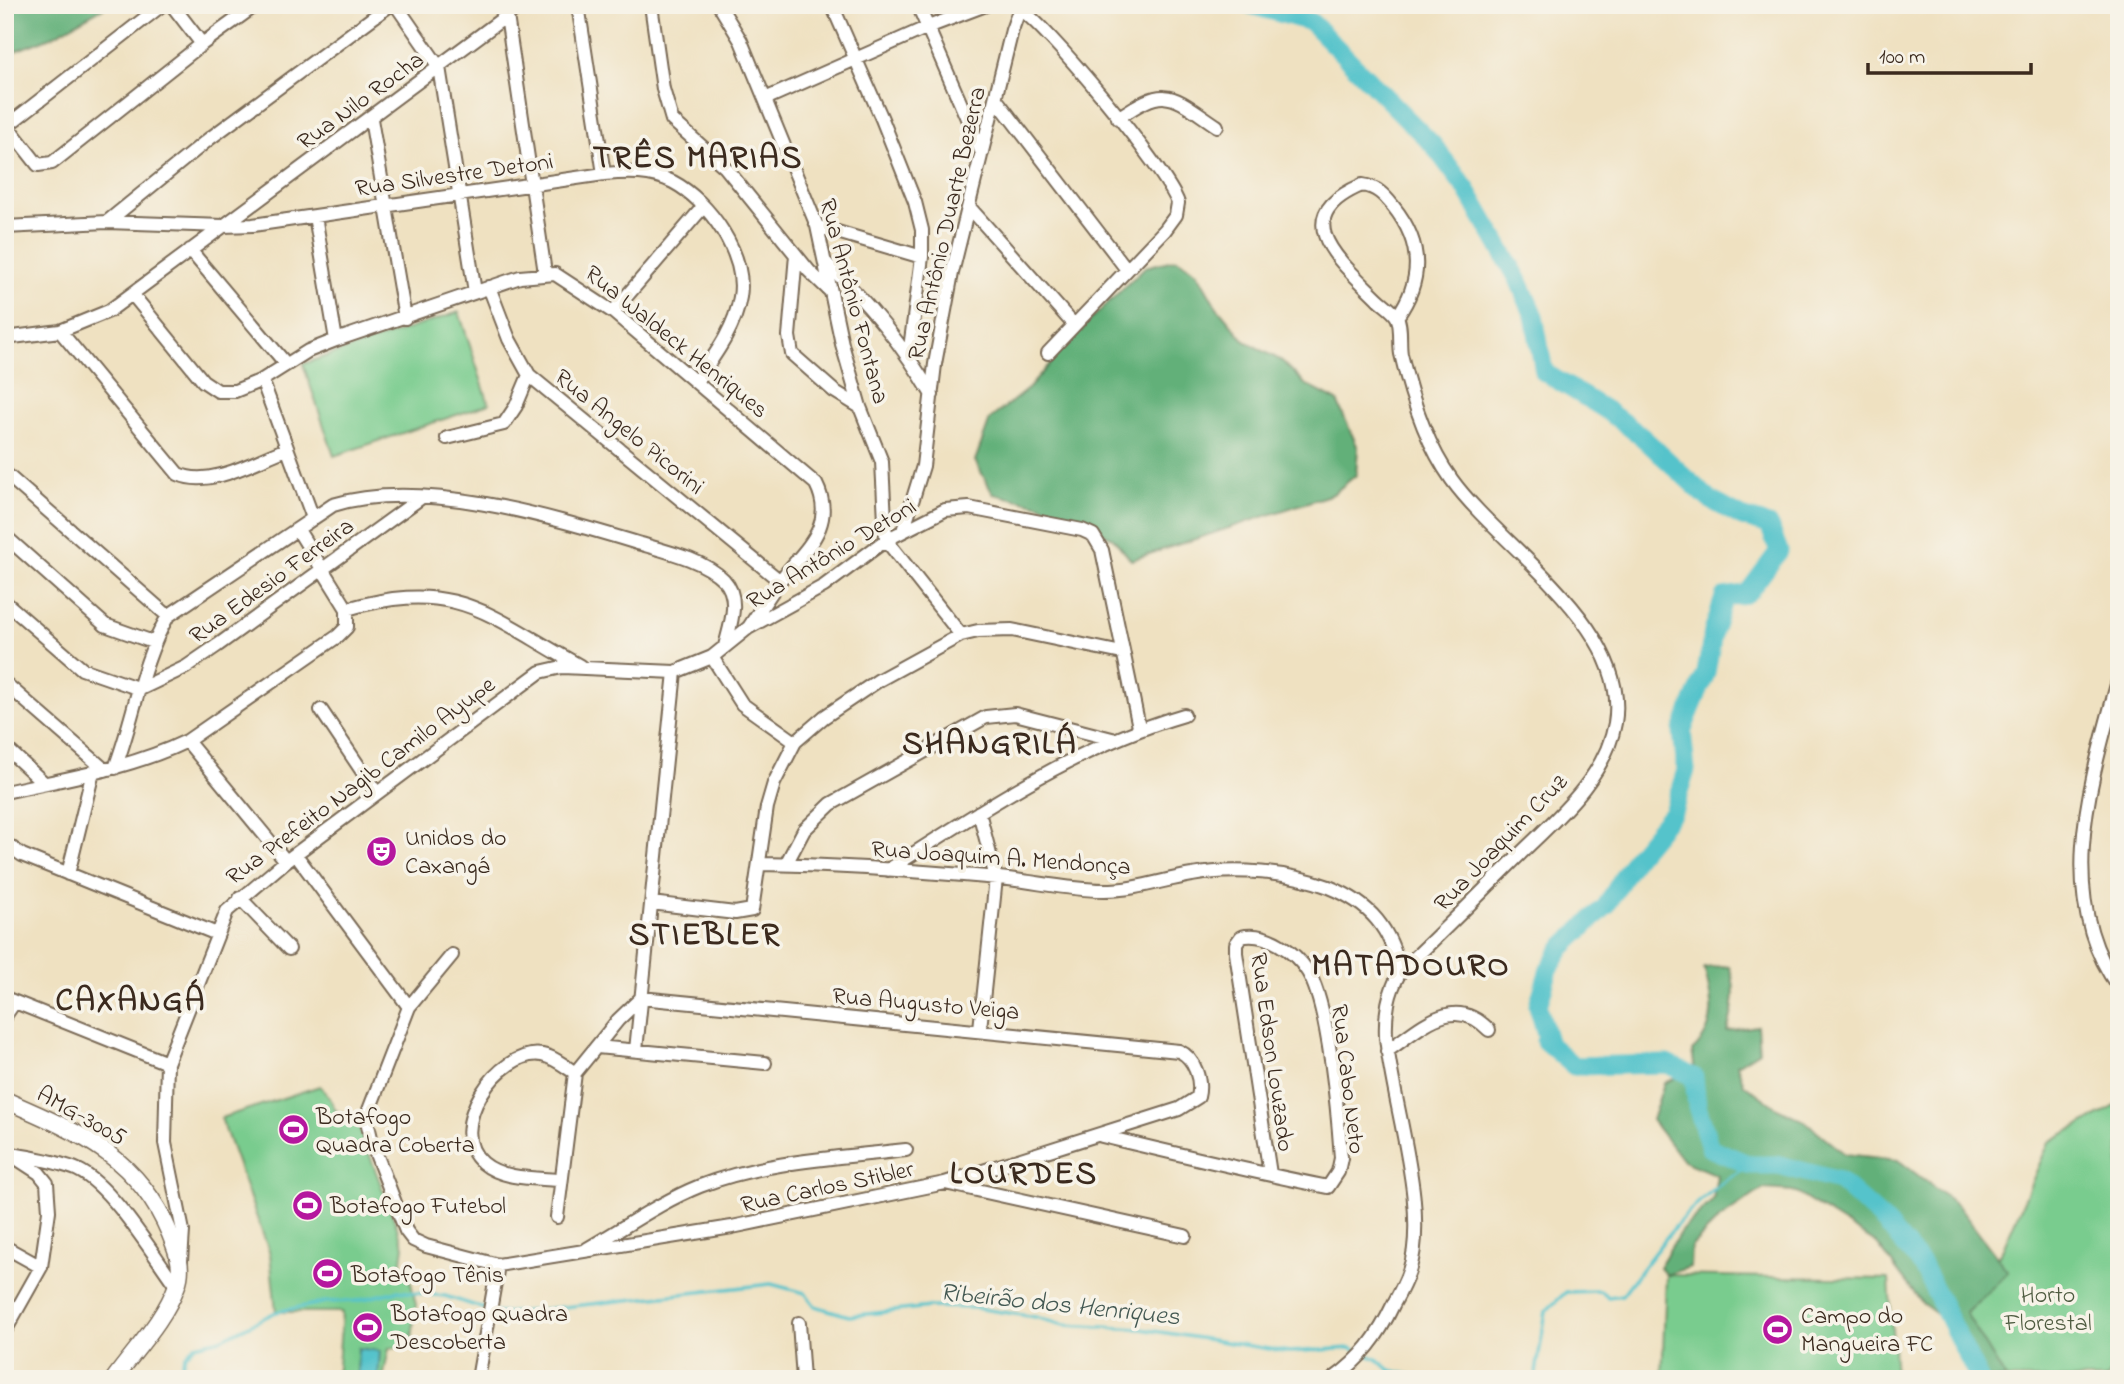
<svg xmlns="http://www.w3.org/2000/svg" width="2124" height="1384" font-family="'Indie Flower',sans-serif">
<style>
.green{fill:#79cc8e;stroke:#5a7b56;stroke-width:2}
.forest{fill:#62b079;stroke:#4e6d4c;stroke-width:2}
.water{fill:#55c3cb;stroke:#487674;stroke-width:2}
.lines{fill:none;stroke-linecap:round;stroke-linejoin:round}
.stream{stroke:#55c3cb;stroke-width:3.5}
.river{stroke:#55c3cb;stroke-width:19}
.minor-casing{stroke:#7a6a57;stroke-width:16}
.major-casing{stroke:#7a6a57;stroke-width:19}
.minor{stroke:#fff;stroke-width:12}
.major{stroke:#fff;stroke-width:16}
.labels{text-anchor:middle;stroke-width:7;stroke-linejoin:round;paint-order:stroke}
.street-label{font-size:24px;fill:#3b2a1e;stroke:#f7f3e8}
.poi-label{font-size:24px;fill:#3b2a1e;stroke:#f7f3e8;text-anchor:start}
.park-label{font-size:24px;fill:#4e5b40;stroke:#f7f3e8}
.water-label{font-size:26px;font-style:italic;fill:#435852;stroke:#f7f3e8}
.district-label{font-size:32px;font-weight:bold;letter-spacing:2px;fill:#3b2a1e;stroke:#f7f3e8}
</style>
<rect width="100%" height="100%" fill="#f7f3e8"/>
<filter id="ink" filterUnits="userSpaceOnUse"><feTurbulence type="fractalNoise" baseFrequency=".0143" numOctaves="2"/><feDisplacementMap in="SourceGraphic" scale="14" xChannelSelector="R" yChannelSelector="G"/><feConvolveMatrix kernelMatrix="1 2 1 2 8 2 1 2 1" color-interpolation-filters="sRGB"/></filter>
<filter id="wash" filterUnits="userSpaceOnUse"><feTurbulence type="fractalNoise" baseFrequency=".00686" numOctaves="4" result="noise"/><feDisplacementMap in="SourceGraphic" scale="28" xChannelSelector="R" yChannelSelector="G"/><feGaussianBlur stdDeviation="1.57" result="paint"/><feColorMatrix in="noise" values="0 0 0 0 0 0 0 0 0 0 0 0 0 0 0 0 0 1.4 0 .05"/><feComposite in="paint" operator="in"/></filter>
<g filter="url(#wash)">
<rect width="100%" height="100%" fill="#efe1c1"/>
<path class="green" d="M 459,312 L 489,404 L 334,456 L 303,364 Z
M 320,1086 L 331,1100 L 335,1110 L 356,1119 L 404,1246 L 401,1268 L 411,1283 L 416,1305 L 411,1347 L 389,1348 L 383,1379 L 337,1379 L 342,1312 L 276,1312 L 270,1254 L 221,1118 Z
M 2119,1104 L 2119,1358 L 2107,1379 L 1979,1379 L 1948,1318 L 1969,1300 L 2003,1249 L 2049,1142 Z
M 1666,1275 L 1889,1279 L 1895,1379 L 1662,1379 Z"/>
<path class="forest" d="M 5,5 L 108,5 L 51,37 L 5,55 Z
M 1177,259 L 1197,272 L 1216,306 L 1245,341 L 1282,361 L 1305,384 L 1337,401 L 1358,448 L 1356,475 L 1333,494 L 1131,560 L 1113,538 L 1041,505 L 993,494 L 975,461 L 990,419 L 1029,388 L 1074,336 L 1145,267 Z
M 1722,966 L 1729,967 C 1738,987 1733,1012 1727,1031 L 1757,1026 L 1759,1051 L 1737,1065 L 1744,1084 L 1777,1108 L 1805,1121 L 1845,1154 L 1898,1160 L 1958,1206 L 2008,1272 L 1966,1313 L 2006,1379 L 1972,1379 L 1938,1315 L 1922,1303 L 1877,1244 L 1793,1191 L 1763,1189 L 1719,1219 L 1691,1247 L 1690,1267 L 1666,1275 L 1659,1267 L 1681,1231 L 1713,1200 L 1717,1175 L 1683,1161 L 1652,1120 L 1664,1083 L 1695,1070 L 1692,1051 C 1719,1027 1712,998 1704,968 Z"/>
<path class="water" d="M 358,1348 L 380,1351 L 378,1379 L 357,1379 Z"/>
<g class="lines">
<path class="stream" d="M 176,1379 L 185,1356 L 195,1345 L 221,1339 L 276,1312 L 326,1302 L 356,1301 L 397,1291 L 445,1296 L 498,1313 L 519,1312 L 771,1284 L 805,1293 L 815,1306 L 849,1316 L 930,1307 L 975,1308 L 1035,1317 L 1064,1325 L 1141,1329 L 1289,1352 L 1351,1348 L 1377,1359 L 1390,1370 L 1428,1379
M 1535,1379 L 1546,1311 L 1566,1292 L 1600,1291 L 1608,1297 L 1622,1295 C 1664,1241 1688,1200 1750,1165"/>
<path class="river" d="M 1251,5 L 1311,22 L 1433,145 L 1467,190 L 1518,279 L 1534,316 L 1544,372 L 1606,410 L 1640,435 L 1709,499 L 1742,517 L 1769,525 L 1779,551 L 1750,590 L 1745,594 L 1724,597 L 1713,632 L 1706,673 L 1682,731 L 1686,770 L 1673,812 L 1635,858 L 1606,906 L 1562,948 L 1549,969 L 1538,1006 L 1548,1041 L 1545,1041 L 1574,1066 L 1667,1064 L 1694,1077 L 1697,1106 L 1710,1148 L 1750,1165 L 1779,1165 L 1839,1181 L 1884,1221 L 1922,1265 L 1979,1379"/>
</g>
</g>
<g filter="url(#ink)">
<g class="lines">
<defs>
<path id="minor" d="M 172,5 L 202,44
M 396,5 L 439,67 L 475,292
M 578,5 L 604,174
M 651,5 L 663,89 L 672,120 L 725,167 L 809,271 L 831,292
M 719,5 L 741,41 L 817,226 L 842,344 L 860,407 L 882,462 L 886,540
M 832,5 L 882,119 L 915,202 L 922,230 L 922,257 L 909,356
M 918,5 L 982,153
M 1015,5 C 1045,22 1167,171 1178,203 L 1176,215 L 1165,230 L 1048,353
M 507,16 L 545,273
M 765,99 L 928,27 L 986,5
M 996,99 L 1125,267
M 1118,118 C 1167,84 1171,95 1217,126
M 371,119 L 405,318
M 5,123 L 38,165 L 52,163 L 202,44 L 256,5
M 8,125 L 162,5
M 969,207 L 1074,325
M 315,216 L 336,340
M 107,222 L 209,139 L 390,5
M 817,226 L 922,257
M 5,227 L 107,222 L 223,226 L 253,225 L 604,174 C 628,172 651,171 673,182 C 709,201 747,255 740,297 C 735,329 714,356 696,382
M 190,250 L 286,364
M 796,255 L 789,336 L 792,354 L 834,391 L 860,407
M 826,263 C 868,302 903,345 932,395
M 489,287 L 509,339 L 529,375 L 780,581
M 133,295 L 203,381 L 218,391 L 235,391 L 262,380 L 308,351 L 336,340 L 520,277 L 555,274 L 613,312 L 816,484 C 838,527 802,551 779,582 C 768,597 759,612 749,627
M 613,312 L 703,207
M 60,331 L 178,474 C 211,489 256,460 287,449
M 5,338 L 60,331 L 109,311 L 521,5
M 262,380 L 313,518
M 447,438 L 504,424 L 516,406 L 529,375
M 5,473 L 168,616
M 903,531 L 923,466 L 935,364 L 952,273 L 1012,30 L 1021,5
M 5,536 L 105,625 L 153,642
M 886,540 L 961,635
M 5,602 L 82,669 L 140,689
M 347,609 C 457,577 489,616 580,666
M 712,657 L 742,704 L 795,742
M 2119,677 C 2092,777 2052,896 2119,988
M 5,683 L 105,770
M 140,689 L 186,667 L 218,645 L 422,497
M 321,710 L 376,792
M 187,741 L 286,861
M 5,747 L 44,783
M 115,768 C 134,718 141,662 168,616 L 333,505 C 419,478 547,516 631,541 C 660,550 702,558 724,580 C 741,598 730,626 725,646
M 5,792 C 67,778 129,769 187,741 L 338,636 L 347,627 L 347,609 L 298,530
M 979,812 L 996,878 L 980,1029
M 5,843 L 22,855 L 217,934
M 296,855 L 409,1007
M 759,864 C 838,865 919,871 998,878 C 1033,881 1068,890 1104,890 C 1135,890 1162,880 1192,875 C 1234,867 1290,872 1329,887 C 1371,904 1391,929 1400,972
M 786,864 L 804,830 L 831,804 L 986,717 L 1015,714 L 1112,739
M 888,870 C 981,810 1077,746 1184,715
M 68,874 L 93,772
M 240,898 L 289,949
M 651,903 L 735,913 L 752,910 L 767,807 L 774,783 L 795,742 L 824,717 L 879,680 L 961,635 L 978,631 L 1012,630 L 1122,653
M 452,955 L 409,1007 L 369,1110 L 367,1121 L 373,1146 L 406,1231 L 413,1240 L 426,1246 L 498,1265 L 732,1227 L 945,1183 L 1185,1236
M 5,998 L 167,1063
M 5,1016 L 14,1003
M 597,1047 L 765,1063
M 636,1050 L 675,672
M 1387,1051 C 1421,1028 1453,993 1489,1030
M 1102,1136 C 1177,1154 1253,1172 1328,1187 L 1338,1172 L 1341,1158 C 1338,1115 1329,1006 1308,972 C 1295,951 1266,931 1241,937 L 1236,944 L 1236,953 L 1270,1174
M 9,1153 C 31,1158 57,1161 78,1170 C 112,1186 154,1256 177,1287
M 561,1180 C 536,1178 503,1180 483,1163 C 443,1130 499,1048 542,1055 C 554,1057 565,1066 575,1073
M 557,1217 L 575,1073 L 618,1020 L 641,998 L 1179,1051 C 1195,1058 1202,1081 1198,1097 L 1179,1109 L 945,1183
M 5,1247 L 41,1267
M 587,1249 C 624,1228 660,1202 700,1186 C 764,1161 838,1158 906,1150
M 181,1261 L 183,1231 L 165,1143 L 167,1063 L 227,911 L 286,861 L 540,672 L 562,667 L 675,672 L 712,657 L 748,628 L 824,586 L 886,540 L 945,510 L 969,508 L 1082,530 L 1093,535 L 1102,550 L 1139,727
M 799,1323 L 803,1379
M 5,1331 L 41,1267 L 49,1211 L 47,1183 L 39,1173 L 16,1158
M 478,1379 L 498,1265
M 1333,1379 C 1362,1358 1378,1337 1393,1305 C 1399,1294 1405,1283 1409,1271 C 1430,1210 1392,1102 1386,1037 C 1385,1012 1388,994 1400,972 C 1437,937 1473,901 1509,865 C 1548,825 1605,782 1615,723 C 1631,627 1501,548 1452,480 C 1426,444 1411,397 1401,354 C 1399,343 1402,326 1397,317 C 1393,310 1383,304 1378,299 C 1342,263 1284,218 1362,185 C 1377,187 1384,195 1393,206 C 1422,242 1424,279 1397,317"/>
<path id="major" d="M 5,1100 C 78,1132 138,1156 170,1234 C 177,1251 184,1267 177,1285 C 165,1319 135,1350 114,1379"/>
</defs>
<use href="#minor" class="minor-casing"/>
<use href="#major" class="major-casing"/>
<use href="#minor" class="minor"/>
<use href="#major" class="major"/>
</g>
</g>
<defs>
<symbol id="theatre-disc" viewBox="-11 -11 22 22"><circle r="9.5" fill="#b5179e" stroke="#f7f3e8"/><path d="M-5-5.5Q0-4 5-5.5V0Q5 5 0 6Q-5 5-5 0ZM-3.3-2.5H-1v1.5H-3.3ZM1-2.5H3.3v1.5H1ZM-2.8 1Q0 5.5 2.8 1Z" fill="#fff"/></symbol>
<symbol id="stadium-disc" viewBox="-11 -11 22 22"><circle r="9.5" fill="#b5179e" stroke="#f7f3e8"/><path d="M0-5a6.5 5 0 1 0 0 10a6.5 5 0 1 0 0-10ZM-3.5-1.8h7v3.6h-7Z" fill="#fff"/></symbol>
</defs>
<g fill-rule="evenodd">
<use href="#theatre-disc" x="364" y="834" width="35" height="35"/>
<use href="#stadium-disc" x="276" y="1112" width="35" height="35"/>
<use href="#stadium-disc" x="290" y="1188" width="35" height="35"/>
<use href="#stadium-disc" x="310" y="1256" width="35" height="35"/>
<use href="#stadium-disc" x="350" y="1310" width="35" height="35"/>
<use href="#stadium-disc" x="1760" y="1312" width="35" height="35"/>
</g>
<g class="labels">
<g class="street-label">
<text transform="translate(360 100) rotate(-36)" y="8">Rua Nilo Rocha</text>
<text transform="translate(454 174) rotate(-8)" y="8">Rua Silvestre Detoni</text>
<text transform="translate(946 223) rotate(-77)" y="8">Rua Antônio Duarte Bezerra</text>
<text transform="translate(855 301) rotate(75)" y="8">Rua Antônio Fontana</text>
<text transform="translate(677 341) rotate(39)" y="8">Rua Waldeck Henriques</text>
<text transform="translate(630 431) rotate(39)" y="8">Rua Angelo Picorini</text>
<text transform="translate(831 553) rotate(-31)" y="8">Rua Antônio Detoni</text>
<text transform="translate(271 580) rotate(-36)" y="8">Rua Edesio Ferreira</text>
<text transform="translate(360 780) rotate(-37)" y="8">Rua Prefeito Nagib Camilo Ayupe</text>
<text transform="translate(1500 842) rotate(-46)" y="8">Rua Joaquim Cruz</text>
<text transform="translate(1001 857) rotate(4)" y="8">Rua Joaquim A. Mendonça</text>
<text transform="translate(926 1003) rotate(5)" y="8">Rua Augusto Veiga</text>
<text transform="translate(1273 1052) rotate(82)" y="8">Rua Edson Louzado</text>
<text transform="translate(1349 1079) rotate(83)" y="8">Rua Cabo Neto</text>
<text transform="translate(82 1115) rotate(29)" y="8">AMG-3005</text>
<text transform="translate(827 1186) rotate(-12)" y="8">Rua Carlos Stibler</text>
</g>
<g class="poi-label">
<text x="405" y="845">Unidos do<tspan x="405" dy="28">Caxangá</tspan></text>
<text x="316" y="1124">Botafogo<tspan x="316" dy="28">Quadra Coberta</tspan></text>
<text x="330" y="1213">Botafogo Futebol</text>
<text x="351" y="1282">Botafogo Tênis</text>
<text x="391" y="1321">Botafogo Quadra<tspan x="391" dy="28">Descoberta</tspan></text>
<text x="1801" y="1323">Campo do<tspan x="1801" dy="28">Mangueira FC</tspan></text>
</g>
<g class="park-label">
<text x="2048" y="1302">Horto<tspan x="2048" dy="28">Florestal</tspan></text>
</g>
<g class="water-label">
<text transform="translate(1060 1303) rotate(6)" y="9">Ribeirão dos Henriques</text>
</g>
<g class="district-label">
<text x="698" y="167">TRÊS MARIAS</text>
<text x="990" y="753">SHANGRILÁ</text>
<text x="705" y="944">STIEBLER</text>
<text x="1411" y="975">MATADOURO</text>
<text x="131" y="1010">CAXANGÁ</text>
<text x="1024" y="1183">LOURDES</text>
</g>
</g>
<rect width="2124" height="1384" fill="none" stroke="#f7f3e8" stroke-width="28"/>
<path d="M1868 63v10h163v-10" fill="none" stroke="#3b2a1e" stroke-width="3.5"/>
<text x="1879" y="63" font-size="21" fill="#3b2a1e" stroke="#f7f3e8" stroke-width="5" paint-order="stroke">100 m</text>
</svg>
